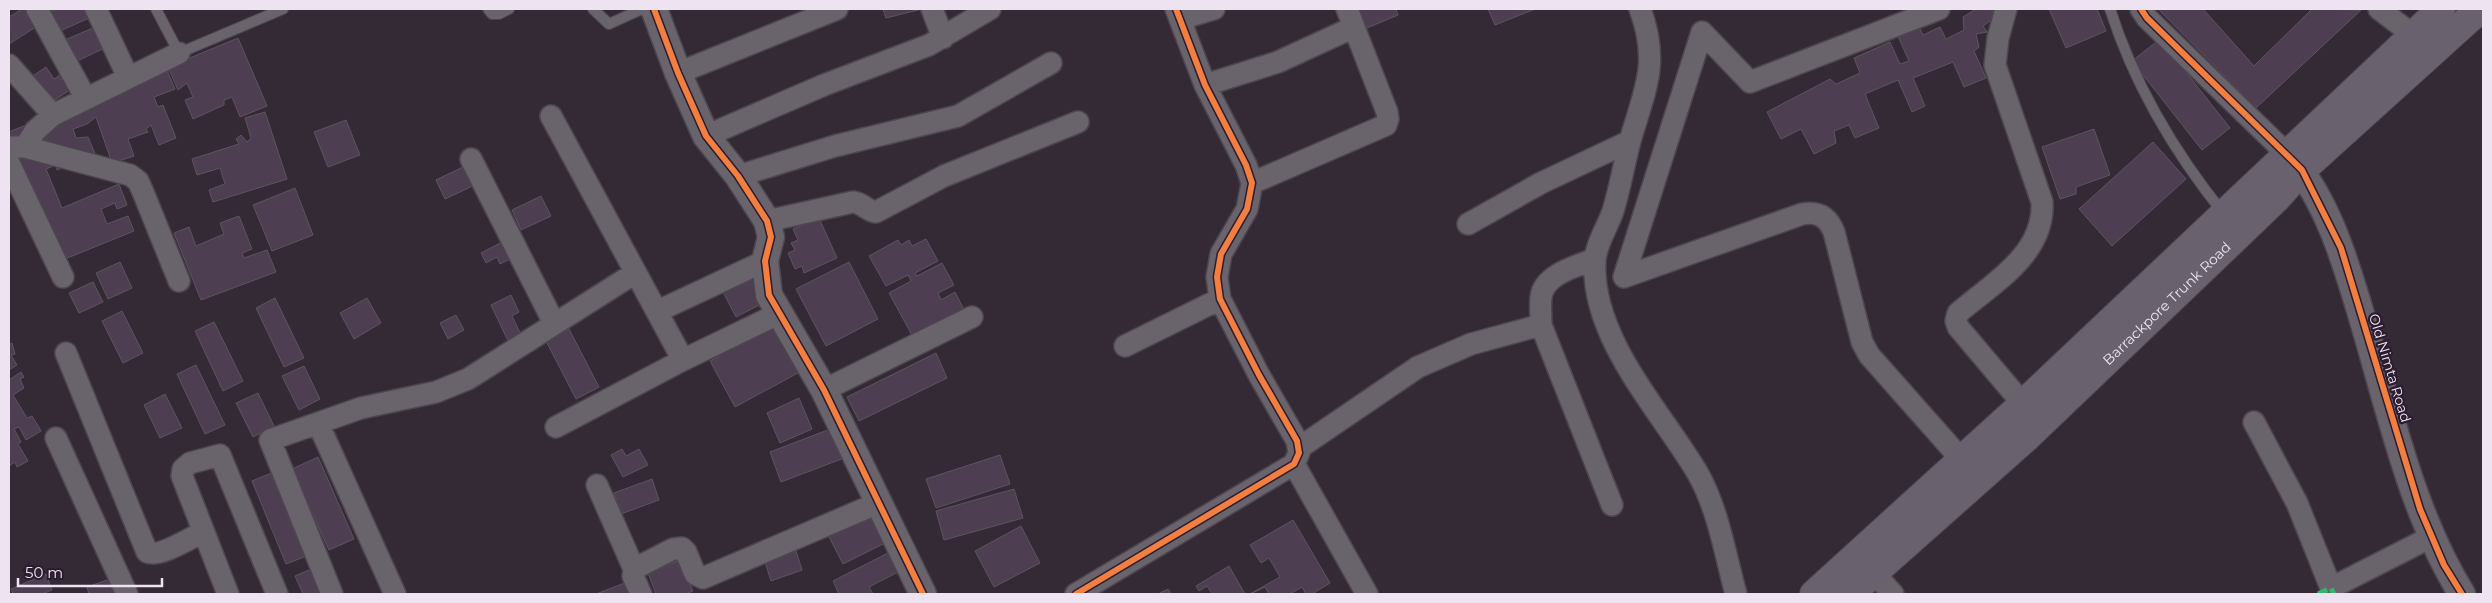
<svg xmlns="http://www.w3.org/2000/svg" width="2492" height="603" font-family="Montserrat,sans-serif">
<style>
.building{fill:#4d3f51;stroke:#5c555f}
.lines{fill:none;stroke-linecap:round;stroke-linejoin:round}
.service-casing{stroke:#4d464f;stroke-width:12}
.minor-casing{stroke:#4d464f;stroke-width:24}
.tertiary-casing{stroke:#4d464f;stroke-width:29}
.primary-casing{stroke:#4d464f;stroke-width:30}
.service{stroke:#69636c;stroke-width:10}
.minor{stroke:#69636c;stroke-width:21}
.tertiary{stroke:#69636c;stroke-width:26}
.primary{stroke:#6a616e;stroke-width:28}
.quiet{stroke:#33b770;stroke-width:5;stroke-dasharray:10 5;stroke-linecap:butt}
.cycleway-casing{stroke:#2b1c30;stroke-width:9}
.cycleway{stroke:#f27e40;stroke-width:6}
.labels{text-anchor:middle;stroke-width:4.5;stroke-linejoin:round;paint-order:stroke}
.street-label{font-size:14px;fill:#eee4f1;stroke:#2b1c30}
</style>
<rect width="100%" height="100%" fill="#332a36"/>
<path class="building" d="M 22,9 L 28,9 L 39,25 L 9,44 L 9,17 Z
M 56,9 L 94,9 L 96,15 L 60,31 L 51,11 Z
M 883,9 L 922,9 L 886,18 Z
M 1358,9 L 1396,9 L 1398,15 L 1367,28 Z
M 1488,9 L 1535,9 L 1495,25 Z
M 1976,9 L 1991,9 L 1996,17 L 1983,26 L 1987,32 L 1976,34 L 1979,47 L 1974,51 L 1986,78 L 1964,87 L 1953,62 L 1913,78 L 1925,106 L 1912,112 L 1898,80 L 1865,94 L 1879,128 L 1855,138 L 1849,125 L 1834,131 L 1836,143 L 1814,154 L 1801,129 L 1781,139 L 1767,112 L 1830,79 L 1836,84 L 1860,73 L 1854,58 L 1890,42 L 1900,64 L 1909,61 L 1897,34 L 1918,25 L 1923,35 L 1940,27 L 1946,39 L 1964,30 L 1963,17 Z
M 2049,9 L 2097,9 L 2106,31 L 2066,48 Z
M 2158,9 L 2203,9 L 2254,66 L 2312,9 L 2361,10 L 2256,108 Z
M 100,25 L 109,46 L 77,61 L 67,39 Z
M 238,38 L 267,106 L 240,117 L 232,97 L 224,100 L 224,105 L 193,119 L 185,100 L 193,97 L 187,83 L 178,90 L 168,67 Z
M 2160,39 L 2230,128 L 2202,150 L 2132,61 Z
M 46,67 L 54,79 L 60,75 L 62,80 L 67,78 L 73,88 L 47,105 L 30,78 Z
M 166,68 L 175,89 L 154,97 L 158,107 L 163,105 L 176,138 L 159,145 L 151,125 L 146,129 L 148,132 L 128,139 L 134,156 L 112,163 L 96,117 L 87,124 L 73,129 L 76,138 L 88,137 L 96,156 L 83,159 L 57,170 L 56,165 L 46,169 L 62,208 L 119,184 L 127,205 L 117,209 L 115,203 L 101,209 L 107,224 L 128,216 L 134,231 L 60,261 L 9,137 L 9,132 Z
M 265,112 L 287,179 L 213,202 L 209,190 L 225,184 L 220,168 L 197,175 L 192,159 L 239,144 L 236,139 L 241,135 L 247,142 L 251,138 L 245,118 Z
M 346,120 L 360,155 L 328,167 L 314,132 Z
M 2094,129 L 2110,175 L 2076,187 L 2076,194 L 2060,199 L 2042,147 Z
M 2153,142 L 2186,179 L 2112,246 L 2079,209 Z
M 467,165 L 477,184 L 445,199 L 436,180 Z
M 295,188 L 313,235 L 272,251 L 253,205 Z
M 541,196 L 551,216 L 521,230 L 512,210 Z
M 239,216 L 252,249 L 242,253 L 244,258 L 267,250 L 276,272 L 201,300 L 174,233 L 189,227 L 196,246 L 224,234 L 220,223 Z
M 819,218 L 837,258 L 804,273 L 802,266 L 795,269 L 788,253 L 795,250 L 791,243 L 798,240 L 793,229 Z
M 926,239 L 938,261 L 915,273 L 917,276 L 942,263 L 954,285 L 938,293 L 941,300 L 955,292 L 964,310 L 913,337 L 889,293 L 911,281 L 908,275 L 886,286 L 869,256 L 898,240 L 901,245 L 909,240 L 912,246 Z
M 506,240 L 514,257 L 500,264 L 497,257 L 486,263 L 481,253 Z
M 120,262 L 132,288 L 108,299 L 96,273 Z
M 849,262 L 878,319 L 826,346 L 796,289 Z
M 754,276 L 767,301 L 736,317 L 723,292 Z
M 93,282 L 103,302 L 79,313 L 69,293 Z
M 511,295 L 519,312 L 512,316 L 522,337 L 509,343 L 491,305 Z
M 275,298 L 304,358 L 284,367 L 256,308 Z
M 367,298 L 381,323 L 354,339 L 340,313 Z
M 122,311 L 143,353 L 123,363 L 102,321 Z
M 456,315 L 464,330 L 448,339 L 440,323 Z
M 214,322 L 243,381 L 223,391 L 195,331 Z
M 773,326 L 798,373 L 735,407 L 710,361 L 718,357 L 718,353 Z
M 569,329 L 599,387 L 576,399 L 546,341 Z
M 12,343 L 15,354 L 11,355 L 17,365 L 9,370 L 9,345 Z
M 936,353 L 947,378 L 859,421 L 847,397 Z
M 196,365 L 225,425 L 205,434 L 177,374 Z
M 304,366 L 320,399 L 299,410 L 282,376 Z
M 21,372 L 24,377 L 20,379 L 24,388 L 13,395 L 27,418 L 32,416 L 41,431 L 26,440 L 19,427 L 14,429 L 21,442 L 18,444 L 28,461 L 17,467 L 15,462 L 10,465 L 9,469 L 9,380 Z
M 258,393 L 274,426 L 253,437 L 236,403 Z
M 165,394 L 182,428 L 160,438 L 144,405 Z
M 799,398 L 812,429 L 780,443 L 767,413 Z
M 833,428 L 844,458 L 781,482 L 770,452 Z
M 622,449 L 626,456 L 639,449 L 648,465 L 623,477 L 611,455 Z
M 1000,455 L 1010,484 L 936,508 L 926,479 Z
M 318,457 L 354,539 L 329,550 L 292,469 Z
M 274,472 L 309,555 L 286,564 L 252,481 Z
M 652,479 L 659,500 L 621,514 L 614,493 Z
M 1014,489 L 1023,518 L 944,540 L 936,511 Z
M 874,510 L 889,541 L 843,564 L 827,533 Z
M 1293,520 L 1330,583 L 1312,594 L 1306,594 L 1302,587 L 1290,594 L 1269,594 L 1265,587 L 1250,594 L 1280,577 L 1269,558 L 1261,563 L 1250,545 Z
M 1021,526 L 1040,563 L 994,587 L 975,551 Z
M 796,551 L 802,570 L 771,581 L 765,562 Z
M 888,553 L 898,572 L 869,587 L 873,594 L 839,594 L 833,581 Z
M 680,560 L 693,591 L 686,594 L 656,594 L 648,573 Z
M 1229,566 L 1245,594 L 1212,594 L 1207,586 L 1199,591 L 1196,586 Z
M 316,567 L 327,594 L 303,594 L 295,576 Z
M 46,574 L 52,590 L 42,594 L 13,594 L 11,589 Z
M 113,578 L 119,594 L 89,594 L 87,587 Z
M 630,581 L 636,594 L 596,594 Z
M 1168,589 L 1171,594 L 1158,594 Z"/>
<g class="lines">
<defs>
<path id="service" d="M 156,9 L 179,53 L 283,9
M 488,9 L 492,14 L 499,14 L 509,9
M 593,9 L 609,24 L 642,9
M 2110,9 C 2134,84 2174,152 2224,214"/>
<path id="minor" d="M 37,9 L 85,97
M 96,9 L 128,77
M 932,9 L 943,38
M 1640,9 C 1660,63 1645,89 1630,141 C 1624,164 1620,188 1613,211 C 1608,226 1596,244 1595,260 C 1590,337 1660,410 1697,472 C 1718,508 1725,554 1736,594
M 2006,9 L 1998,38 L 1995,65 L 2042,202 C 2045,254 1993,283 1958,313 L 1956,321 L 1958,327 L 2023,404
M 2141,9 L 2147,18 L 2287,154
M 2379,9 L 2413,35
M 1180,19 L 1214,9
M 9,65 L 53,115
M 678,73 L 837,9
M 1205,85 L 1278,62 L 1354,27
M 551,116 L 683,360
M 706,136 L 824,85 L 929,45 L 990,9
M 9,147 L 25,147 L 130,175 L 138,181 L 143,192 L 179,281
M 25,147 L 35,131 L 53,115 L 179,53
M 471,159 L 554,323
M 9,163 L 63,277
M 738,176 L 835,146 L 958,116 L 1051,63
M 1252,183 L 1386,125 L 1388,119 L 1387,112 L 1347,9
M 767,221 L 853,202 C 863,203 867,211 876,212 L 944,176 L 1078,122
M 1468,224 L 1541,183 L 1630,141
M 1595,259 C 1577,266 1544,274 1541,297 C 1540,306 1541,316 1541,325 L 1612,505
M 1624,277 L 1702,32 L 1750,82 L 1939,9
M 1624,277 L 1802,214 C 1818,211 1828,217 1834,232 L 1862,342 L 1869,355 L 1961,459
M 658,311 L 765,261
M 1125,346 L 1220,299
M 66,353 L 147,552 C 159,558 190,538 203,532
M 824,390 L 972,317
M 2254,422 L 2297,503 L 2331,588 L 2431,537
M 318,423 L 395,594
M 556,427 L 683,360 L 780,313
M 56,438 L 127,594
M 1299,448 L 1418,367 L 1471,344 L 1541,325
M 1294,464 L 1367,594
M 597,485 L 634,569
M 1874,573 L 1893,594
M 228,594 L 182,476 L 183,469 L 190,463 L 220,455 L 277,594
M 332,594 L 270,440 L 361,408 L 436,392 L 468,379 L 635,273
M 641,594 L 633,576 L 634,569 L 673,549 L 682,548 L 686,552 L 695,574 L 703,578 L 878,503
M 1076,594 L 1294,464 L 1299,453 L 1297,441 L 1259,375 L 1220,299 L 1217,277 L 1221,254 L 1247,209 L 1252,183 L 1246,165 L 1205,85 L 1176,9"/>
<path id="tertiary" d="M 654,9 L 678,73 L 706,136 L 738,176 L 767,221 L 771,237 L 765,261 L 769,295 L 824,390 L 923,594
M 2287,154 C 2326,196 2345,260 2361,314 C 2389,407 2411,512 2462,594"/>
<g id="primary">
<path d="M 1814,594 L 2023,404 L 2441,9"/>
<path id="s1" d="M 1850,594 L 2027,437 L 2276,199 L 2302,170 L 2480,9"/>
</g>
</defs>
<use href="#service" class="service-casing"/>
<use href="#minor" class="minor-casing"/>
<use href="#tertiary" class="tertiary-casing"/>
<use href="#primary" class="primary-casing"/>
<use href="#service" class="service"/>
<use href="#minor" class="minor"/>
<use href="#tertiary" class="tertiary"/>
<use href="#primary" class="primary"/>
<path class="quiet" d="M 2318,594 L 2331,588 L 2334,594"/>
<defs>
<path id="cycleway" d="M 654,9 L 678,73 L 706,136 L 738,176 L 767,221 L 771,237 L 765,261 L 769,295 L 824,390 L 923,594
M 2141,9 L 2147,18 L 2302,170 L 2341,248 L 2420,509 L 2444,565 L 2462,594
M 1076,594 L 1294,464 L 1299,453 L 1297,441 L 1259,375 L 1220,299 L 1217,277 L 1221,254 L 1247,209 L 1252,183 L 1246,165 L 1205,85 L 1176,9"/>
</defs>
<use href="#cycleway" class="cycleway-casing"/>
<use href="#cycleway" class="cycleway"/>
</g>
<g class="labels">
<g class="street-label">
<text dy="5" stroke="none"><textPath href="#s1" startOffset="430">Barrackpore Trunk Road</textPath></text>
<text transform="translate(2390 368) rotate(73)" y="5">Old Nimta Road</text>
</g>
</g>
<rect width="2492" height="603" fill="none" stroke="#eee4f1" stroke-width="20"/>
<path d="M18 578v8h144v-8" fill="none" stroke="#eee4f1" stroke-width="2.5"/>
<text x="25" y="578" font-size="15" fill="#eee4f1" stroke="#2b1c30" stroke-width="4" paint-order="stroke">50 m</text>
</svg>
